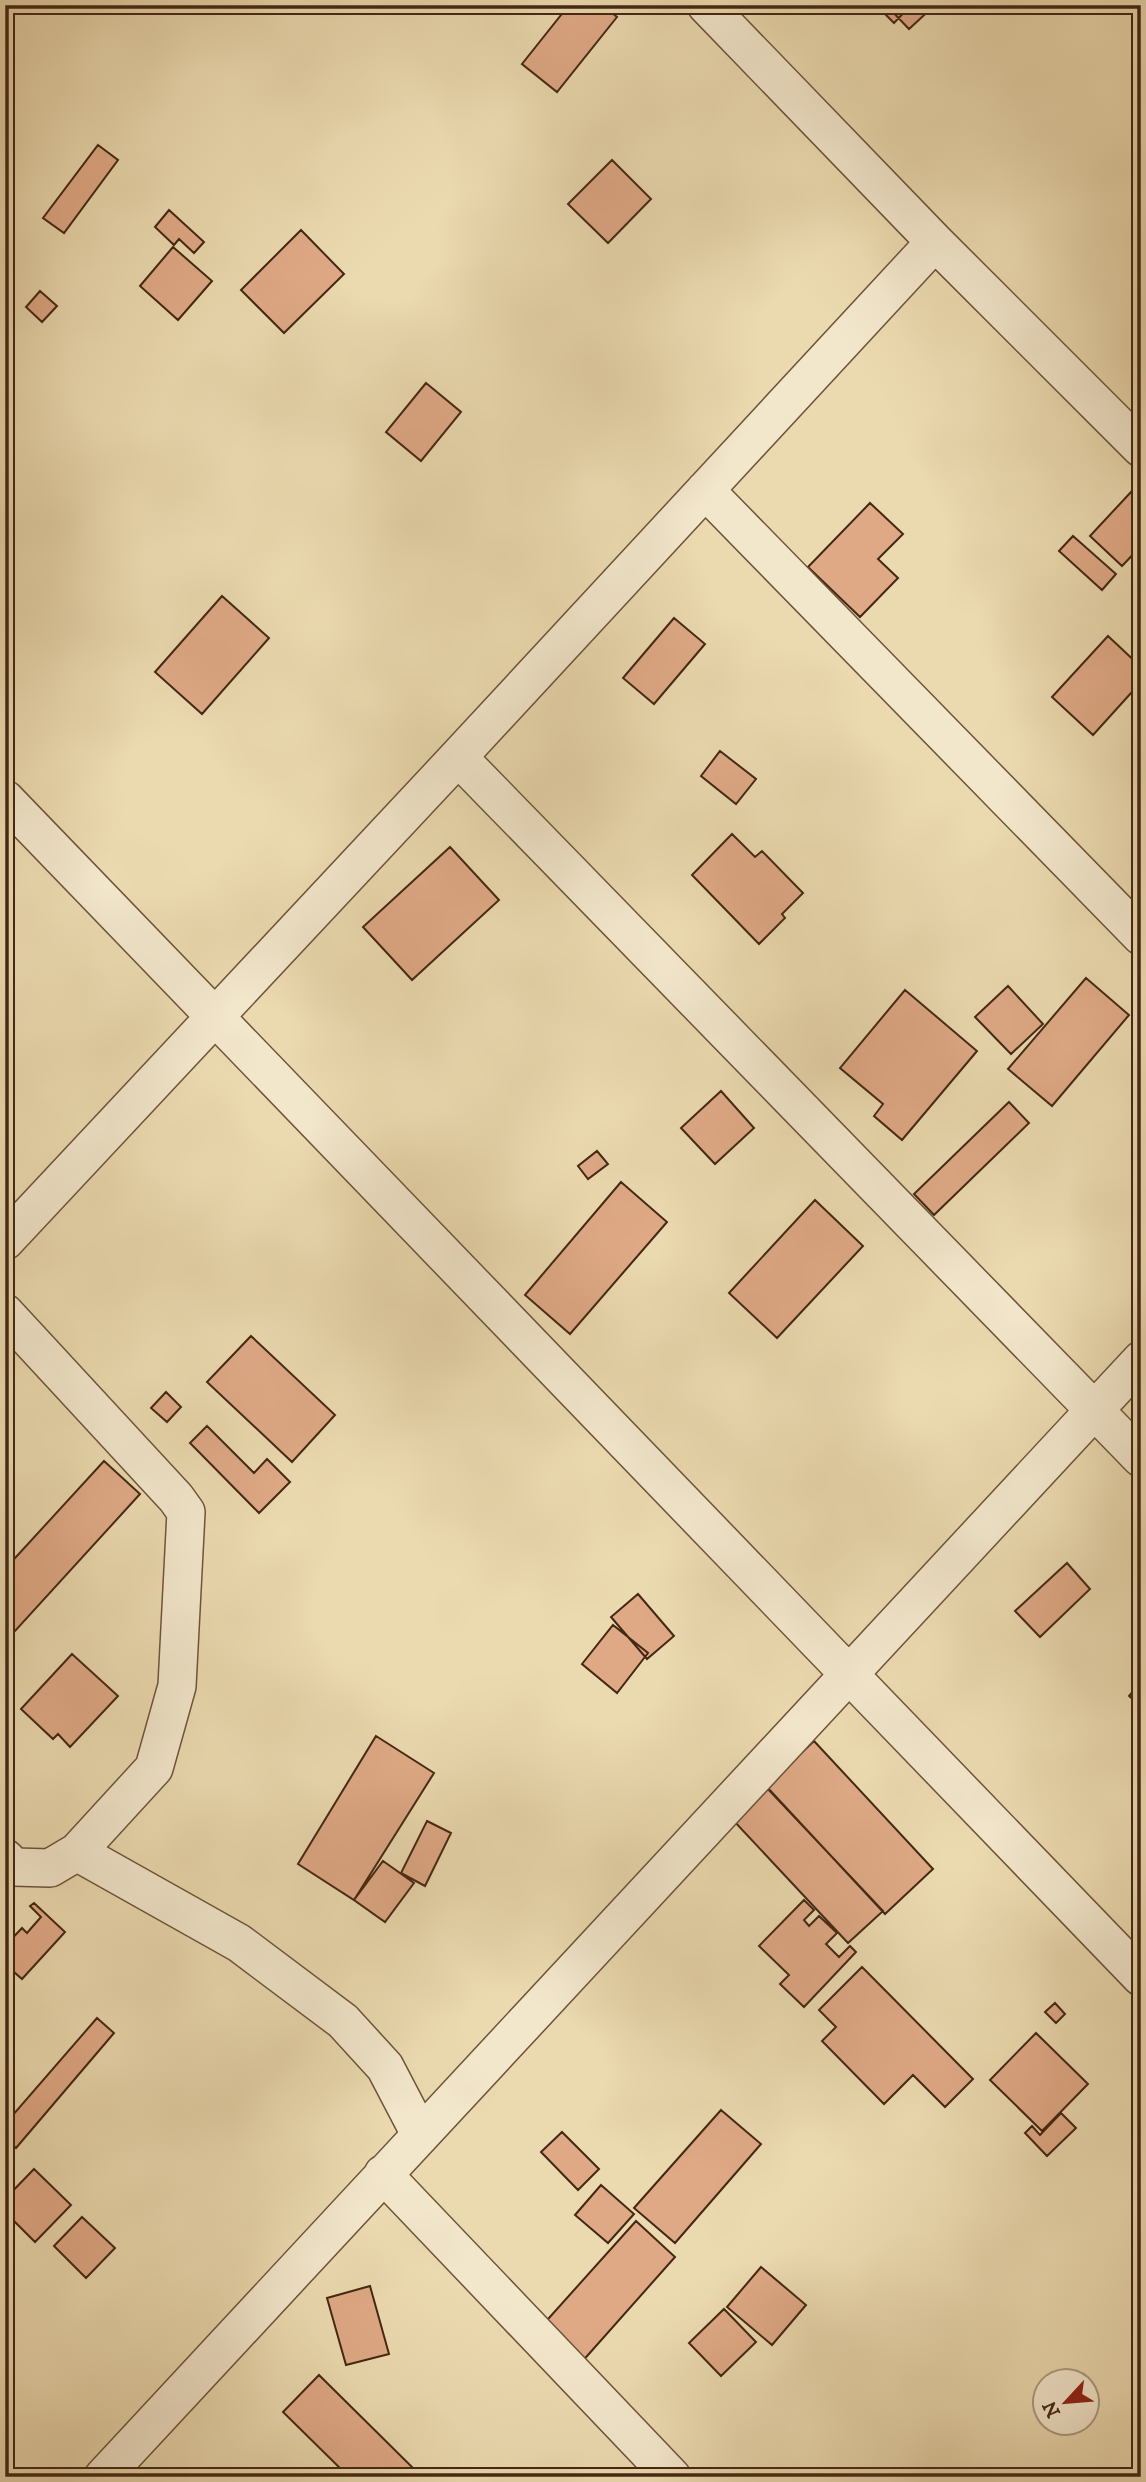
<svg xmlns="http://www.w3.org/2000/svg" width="1146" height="2482" font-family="'IM FELL DW Pica',serif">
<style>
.building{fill:#dfa986;stroke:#442813;stroke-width:2}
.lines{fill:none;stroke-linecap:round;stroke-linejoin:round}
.street-casing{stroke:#6e543a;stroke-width:40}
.street{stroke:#f2e6cb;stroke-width:37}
</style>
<rect width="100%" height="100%" fill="#ebd9af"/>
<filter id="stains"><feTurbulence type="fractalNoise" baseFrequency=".00286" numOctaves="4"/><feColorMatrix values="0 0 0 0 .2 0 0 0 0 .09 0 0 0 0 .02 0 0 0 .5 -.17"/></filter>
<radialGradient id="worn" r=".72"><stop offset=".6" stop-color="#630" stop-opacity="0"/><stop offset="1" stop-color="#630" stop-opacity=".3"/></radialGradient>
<path class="building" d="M 569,5 L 602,5 L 617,17 L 557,92 L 522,64 Z
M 785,5 L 801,5 L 793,13 Z
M 876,5 L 911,5 L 894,23 Z
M 886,5 L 935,5 L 909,29 Z
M 98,145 L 118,160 L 64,233 L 43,218 Z
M 612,160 L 651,199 L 608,243 L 568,204 Z
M 169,210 L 204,242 L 194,253 L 179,239 L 174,245 L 155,227 Z
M 301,230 L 344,274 L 284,333 L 241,290 Z
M 173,247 L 212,281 L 178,320 L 140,286 Z
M 40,291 L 57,306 L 42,322 L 26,307 Z
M 426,383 L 461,412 L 421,461 L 386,432 Z
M 1131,492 L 1141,501 L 1141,546 L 1122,566 L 1090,536 Z
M 870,503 L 903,534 L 878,559 L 898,578 L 860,617 L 808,567 Z
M 1073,536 L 1116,574 L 1102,590 L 1059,551 Z
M 222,596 L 269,638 L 202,714 L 155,672 Z
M 674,618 L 705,644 L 654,704 L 623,678 Z
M 1108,636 L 1141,667 L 1141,682 L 1093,735 L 1052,697 Z
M 720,751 L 756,779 L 736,804 L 701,776 Z
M 732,834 L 755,857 L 762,851 L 803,893 L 782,914 L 785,918 L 759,944 L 692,875 Z
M 450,847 L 499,900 L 412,980 L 363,927 Z
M 1086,978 L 1129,1015 L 1052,1106 L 1008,1069 Z
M 1008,986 L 1043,1024 L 1011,1054 L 975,1017 Z
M 905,990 L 977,1051 L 902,1140 L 874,1116 L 883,1104 L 840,1068 Z
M 721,1091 L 754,1128 L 715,1164 L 681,1128 Z
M 1009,1102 L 1029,1123 L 934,1215 L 914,1194 Z
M 597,1151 L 608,1164 L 588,1179 L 578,1166 Z
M 621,1182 L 667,1222 L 570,1334 L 525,1295 Z
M 815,1200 L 863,1246 L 777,1338 L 729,1293 Z
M 251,1336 L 335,1415 L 292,1462 L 207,1382 Z
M 166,1392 L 181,1407 L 167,1422 L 151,1408 Z
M 207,1426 L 254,1473 L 267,1459 L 290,1482 L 259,1513 L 190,1443 Z
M 104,1461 L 140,1494 L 5,1642 L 5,1569 Z
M 1067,1563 L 1090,1589 L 1040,1637 L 1015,1611 Z
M 638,1594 L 674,1636 L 647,1659 L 611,1617 Z
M 613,1625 L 648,1653 L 617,1693 L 582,1664 Z
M 72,1654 L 118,1696 L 70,1747 L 58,1734 L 53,1739 L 21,1709 Z
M 1141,1682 L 1141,1707 L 1129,1696 Z
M 376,1736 L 434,1773 L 354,1900 L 298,1864 Z
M 814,1741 L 933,1869 L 885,1914 L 766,1786 Z
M 767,1788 L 883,1911 L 848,1943 L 733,1820 Z
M 427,1821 L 451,1833 L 425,1886 L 401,1873 Z
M 383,1861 L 414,1883 L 385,1922 L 354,1900 Z
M 804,1900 L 814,1910 L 804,1920 L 809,1926 L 819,1916 L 837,1933 L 826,1944 L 839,1957 L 850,1946 L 856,1952 L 804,2007 L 780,1984 L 789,1975 L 759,1946 Z
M 34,1903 L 65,1932 L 22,1979 L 5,1964 L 5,1946 L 22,1928 L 27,1933 L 41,1917 L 30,1906 Z
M 862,1967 L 973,2079 L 945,2107 L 913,2075 L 884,2104 L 822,2041 L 836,2027 L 819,2010 Z
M 1055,2003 L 1065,2014 L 1056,2023 L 1045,2012 Z
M 97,2018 L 114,2033 L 16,2148 L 5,2139 L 5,2124 Z
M 1036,2033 L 1088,2084 L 1042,2131 L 990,2080 Z
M 721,2110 L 761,2144 L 675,2243 L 634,2208 Z
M 1061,2113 L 1076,2128 L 1047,2156 L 1025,2133 L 1032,2126 L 1040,2135 Z
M 562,2132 L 599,2169 L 578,2190 L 541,2152 Z
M 34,2169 L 71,2205 L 35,2242 L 5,2212 L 5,2199 Z
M 601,2185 L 634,2214 L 608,2243 L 575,2215 Z
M 82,2217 L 115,2248 L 86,2278 L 54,2246 Z
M 636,2221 L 675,2257 L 580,2364 L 540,2328 Z
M 761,2267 L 806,2305 L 772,2345 L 727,2307 Z
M 370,2286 L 389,2354 L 346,2365 L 327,2298 Z
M 724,2309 L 756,2342 L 721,2376 L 689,2343 Z
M 319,2375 L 412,2467 L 403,2477 L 349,2477 L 283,2412 Z"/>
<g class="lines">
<defs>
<path id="street" d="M 706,5 L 935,242 L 1141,448
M 705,490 L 1141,936
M 458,757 L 1141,1458
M 5,799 L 1141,1977
M 5,1241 L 458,757 L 935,242
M 5,1313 L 176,1498 L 186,1512 L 177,1686 L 154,1768 L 77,1852 L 50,1868 L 14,1867 L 5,1858
M 77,1852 L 239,1943 L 343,2021 L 385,2067 L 420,2134
M 383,2174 L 672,2477
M 103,2477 L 1141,1360"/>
</defs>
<use href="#street" class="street-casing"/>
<use href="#street" class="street"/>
</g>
<rect width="1146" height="2482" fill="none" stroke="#ebd9af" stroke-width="28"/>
<rect x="7" y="7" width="1132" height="2468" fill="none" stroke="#442813" stroke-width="3.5"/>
<rect x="14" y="14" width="1118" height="2454" fill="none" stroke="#442813" stroke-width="2"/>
<g transform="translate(1066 2402) rotate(244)"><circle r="33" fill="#f2e6cb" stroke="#ac9a81" stroke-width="2"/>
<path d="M0-5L12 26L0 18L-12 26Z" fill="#8f2418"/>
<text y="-10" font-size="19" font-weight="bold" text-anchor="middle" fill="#442813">N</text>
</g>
<rect width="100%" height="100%" filter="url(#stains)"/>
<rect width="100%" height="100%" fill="url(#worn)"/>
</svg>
